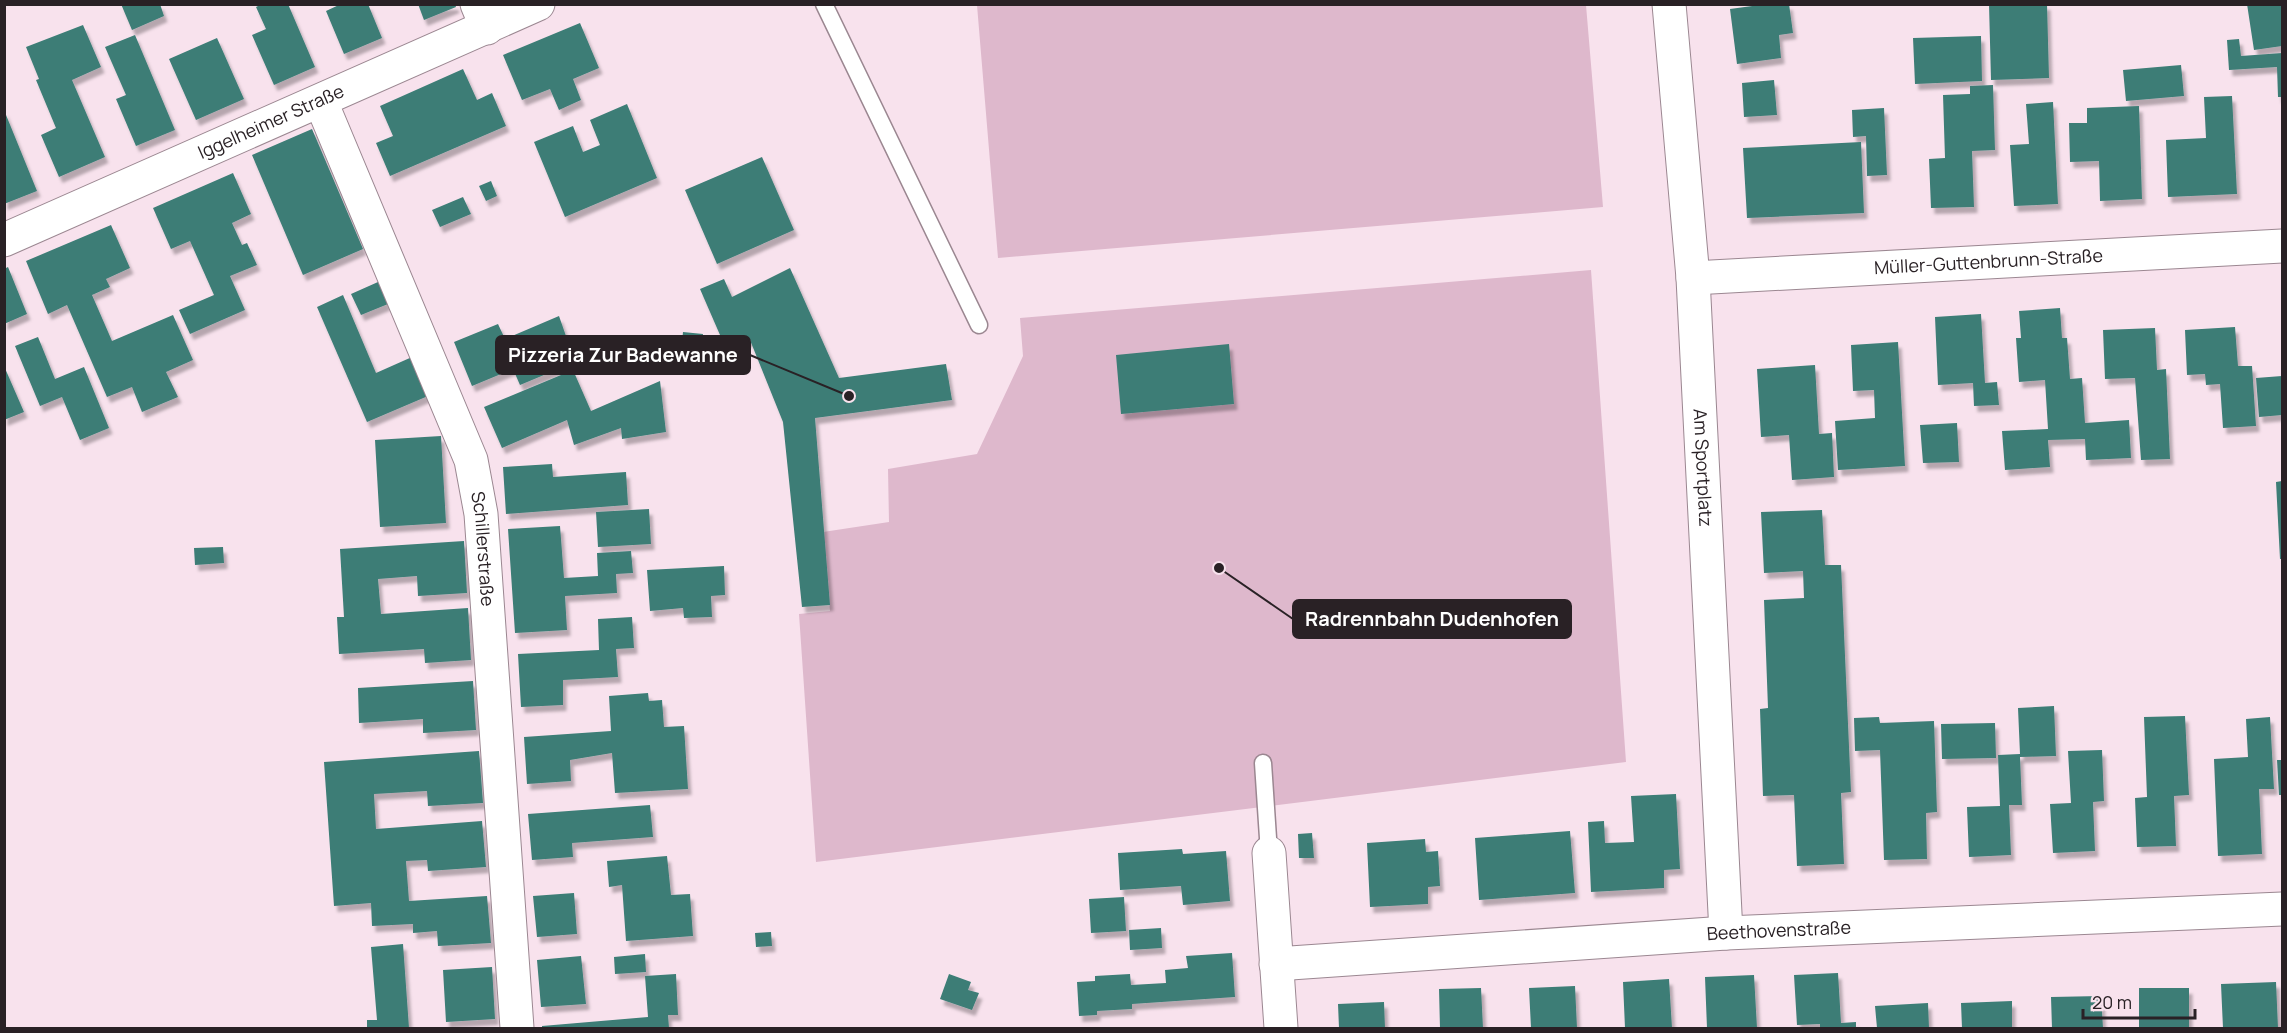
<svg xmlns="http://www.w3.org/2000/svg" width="2287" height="1033" font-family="Manrope,sans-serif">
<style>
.park{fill:#deb8cc}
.building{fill:#3c7d76;filter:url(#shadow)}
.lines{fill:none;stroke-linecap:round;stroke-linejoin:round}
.service-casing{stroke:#9b8791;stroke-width:19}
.minor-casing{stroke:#9b8791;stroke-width:35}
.tertiary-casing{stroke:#9b8791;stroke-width:35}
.service{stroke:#fff;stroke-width:16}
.minor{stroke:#fff;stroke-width:33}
.tertiary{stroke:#fff;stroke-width:33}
.labels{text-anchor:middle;stroke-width:4.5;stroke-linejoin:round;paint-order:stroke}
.street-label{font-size:18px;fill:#292125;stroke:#f8e2ed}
.leader{fill:none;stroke:#292125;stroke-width:2}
.callout-dot{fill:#292125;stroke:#f8e2ed;stroke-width:2}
.callout{fill:#292125;stroke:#292125;stroke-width:2}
.callout-label{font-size:20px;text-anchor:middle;font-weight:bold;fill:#fff}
</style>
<defs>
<filter id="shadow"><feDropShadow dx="3.5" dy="6" stdDeviation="1.5" flood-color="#0004"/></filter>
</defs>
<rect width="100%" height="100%" fill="#f8e2ed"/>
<path class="park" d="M 977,5 L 1586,5 L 1603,207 L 998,258 Z
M 1591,270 L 1626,762 L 816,862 L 799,614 L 830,611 L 823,532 L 889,522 L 888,469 L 977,454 L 1023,356 L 1020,318 Z"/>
<path class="building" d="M 121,4 L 160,4 L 164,16 L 132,30 Z
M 262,4 L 288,4 L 315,67 L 274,85 L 252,35 L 266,29 L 256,7 Z
M 341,4 L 368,4 L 382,38 L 344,54 L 326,11 Z
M 418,4 L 455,4 L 456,7 L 424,20 Z
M 1767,4 L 1789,4 L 1793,33 L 1779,35 L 1781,58 L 1737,64 L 1730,9 Z
M 1989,4 L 2047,4 L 2049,78 L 1991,80 Z
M 2247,4 L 2282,4 L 2282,46 L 2254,50 Z
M 580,23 L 599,68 L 573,79 L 581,100 L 559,110 L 550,89 L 522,100 L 503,55 Z
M 83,25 L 101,67 L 72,80 L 105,157 L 59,177 L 41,135 L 56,128 L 36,80 L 39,79 L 26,47 Z
M 135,35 L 175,130 L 136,146 L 116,99 L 126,95 L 105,47 Z
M 1981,36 L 1982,81 L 1915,84 L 1913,38 Z
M 217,38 L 244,99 L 196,120 L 169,59 Z
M 2239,39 L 2241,56 L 2282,53 L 2282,97 L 2278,97 L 2277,67 L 2229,70 L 2227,40 Z
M 2181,65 L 2184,96 L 2126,101 L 2123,70 Z
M 463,69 L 477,100 L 492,93 L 506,126 L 390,176 L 376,143 L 393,136 L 380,106 Z
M 1774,80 L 1777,115 L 1744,117 L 1742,83 Z
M 1993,85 L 1995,150 L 1972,151 L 1974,207 L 1931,208 L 1929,159 L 1945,158 L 1943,95 L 1970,94 L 1970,86 Z
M 2232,96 L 2237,194 L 2168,197 L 2166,140 L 2206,138 L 2204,97 Z
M 2053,102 L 2058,204 L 2014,206 L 2010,145 L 2029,144 L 2026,104 Z
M 627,104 L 657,178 L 565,217 L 534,142 L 573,126 L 583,152 L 600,145 L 590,120 Z
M 2139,106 L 2142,199 L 2100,201 L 2099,161 L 2070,162 L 2069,123 L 2087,123 L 2087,108 Z
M 1884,108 L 1887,175 L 1867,176 L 1866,136 L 1853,137 L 1852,110 Z
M 4,110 L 37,191 L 4,204 Z
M 312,129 L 363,249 L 303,275 L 252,155 Z
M 1861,142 L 1864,213 L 1747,218 L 1743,148 Z
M 762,157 L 794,230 L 717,264 L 685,190 Z
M 233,173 L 251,214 L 232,223 L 242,245 L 247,243 L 257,265 L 230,276 L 245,310 L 190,334 L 179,310 L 214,295 L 190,241 L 171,249 L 153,208 Z
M 491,181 L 497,196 L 486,201 L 479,186 Z
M 463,197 L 471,214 L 440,227 L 432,210 Z
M 111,225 L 130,268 L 106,279 L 110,287 L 92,295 L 112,341 L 173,315 L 193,360 L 166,372 L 178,397 L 142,412 L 132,387 L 107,397 L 67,305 L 48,314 L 26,261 Z
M 8,267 L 27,314 L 4,324 L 4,269 Z
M 790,268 L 839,378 L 946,364 L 952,400 L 815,418 L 830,605 L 802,607 L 783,422 L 750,340 L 727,351 L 700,289 L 724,279 L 732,297 Z
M 378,282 L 388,304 L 361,315 L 351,294 Z
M 343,295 L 376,373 L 412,357 L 428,396 L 367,422 L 317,307 Z
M 2060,308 L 2062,338 L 2067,338 L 2070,379 L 2082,378 L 2085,423 L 2129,420 L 2131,458 L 2086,460 L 2085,439 L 2048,440 L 2050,467 L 2005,470 L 2002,431 L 2048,429 L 2045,380 L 2019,382 L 2016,338 L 2021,338 L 2019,311 Z
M 1981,314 L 1985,383 L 1997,382 L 1999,405 L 1974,406 L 1973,383 L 1938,385 L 1935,317 Z
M 559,316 L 575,362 L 520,385 L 513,369 L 472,386 L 454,342 L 498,324 L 505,339 Z
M 2235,327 L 2238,366 L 2252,366 L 2256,426 L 2223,428 L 2220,384 L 2206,385 L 2205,374 L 2187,375 L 2185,330 Z
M 2155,328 L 2157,370 L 2166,369 L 2170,459 L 2141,460 L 2135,378 L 2105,379 L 2103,330 Z
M 683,332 L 703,334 L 701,352 L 681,351 Z
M 38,337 L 55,379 L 84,367 L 109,428 L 80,440 L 62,397 L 40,406 L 15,346 Z
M 1898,342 L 1905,466 L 1838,470 L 1835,421 L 1875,418 L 1874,390 L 1853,391 L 1851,345 Z
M 1229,344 L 1234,404 L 1121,414 L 1116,355 Z
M 1815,365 L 1819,434 L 1832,433 L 1834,477 L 1792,480 L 1789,435 L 1761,437 L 1757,369 Z
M 4,366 L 24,412 L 4,420 Z
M 573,370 L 591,411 L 660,381 L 666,432 L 622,439 L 621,428 L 574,445 L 567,420 L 502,448 L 484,407 Z
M 2282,376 L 2282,415 L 2259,417 L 2256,378 Z
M 1957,423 L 1959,462 L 1923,463 L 1920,425 Z
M 441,436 L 446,523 L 380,527 L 375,440 Z
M 552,464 L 553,477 L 626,472 L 628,505 L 506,514 L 503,467 Z
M 2282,481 L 2282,559 L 2280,559 L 2276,482 Z
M 649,509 L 651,544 L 598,547 L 596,512 Z
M 1822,510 L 1825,565 L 1841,565 L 1851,792 L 1841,793 L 1844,864 L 1797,866 L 1794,795 L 1763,796 L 1760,709 L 1768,708 L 1764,600 L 1804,598 L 1803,571 L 1764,573 L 1761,512 Z
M 560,526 L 564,578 L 598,576 L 597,553 L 631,551 L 633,573 L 616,574 L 617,593 L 565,596 L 567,630 L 515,633 L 508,529 Z
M 464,541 L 467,593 L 418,596 L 417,576 L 378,579 L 381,614 L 468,608 L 471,660 L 425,663 L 424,649 L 339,654 L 337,617 L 344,617 L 340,549 Z
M 223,547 L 224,563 L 195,565 L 194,548 Z
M 724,566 L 725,595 L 711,596 L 712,617 L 684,618 L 683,608 L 650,611 L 647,570 Z
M 632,617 L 634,648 L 616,649 L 618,677 L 563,680 L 563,705 L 521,707 L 518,654 L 599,650 L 598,619 Z
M 473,681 L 476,730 L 423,733 L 423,719 L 359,723 L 358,688 Z
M 648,693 L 649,701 L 662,700 L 664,727 L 684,726 L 688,789 L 615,793 L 612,753 L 570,760 L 571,781 L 527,784 L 524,737 L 611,731 L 609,696 Z
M 2054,706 L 2056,756 L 2020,757 L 2022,805 L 2009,805 L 2011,855 L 1969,857 L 1967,807 L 2000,806 L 1998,755 L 2020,754 L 2018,708 Z
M 2185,716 L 2189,795 L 2174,796 L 2176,846 L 2137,847 L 2135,798 L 2147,797 L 2144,717 Z
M 1879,717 L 1880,723 L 1934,721 L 1937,812 L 1926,813 L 1927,859 L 1884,860 L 1880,750 L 1855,751 L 1854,718 Z
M 2270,717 L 2274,789 L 2259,789 L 2262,854 L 2218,856 L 2214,759 L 2248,757 L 2246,719 Z
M 1995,723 L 1996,758 L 1942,759 L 1941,724 Z
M 2102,750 L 2104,801 L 2093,802 L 2095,851 L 2053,853 L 2050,804 L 2071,803 L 2068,751 Z
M 479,751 L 483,803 L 428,806 L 427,791 L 374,794 L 376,829 L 482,821 L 486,867 L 428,871 L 427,860 L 406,861 L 409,901 L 487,896 L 491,943 L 438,946 L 437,931 L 413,933 L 413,924 L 372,926 L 371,903 L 334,906 L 324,762 Z
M 2277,760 L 2282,760 L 2282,795 L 2279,795 Z
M 1676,794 L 1680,869 L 1664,870 L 1664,888 L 1591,892 L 1588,822 L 1604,821 L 1605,843 L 1634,842 L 1631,796 Z
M 650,805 L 653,837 L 572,843 L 573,857 L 532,860 L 528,814 Z
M 1570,831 L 1575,893 L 1479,900 L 1475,838 Z
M 1312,833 L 1314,858 L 1299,858 L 1298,834 Z
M 1425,839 L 1426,852 L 1438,851 L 1440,886 L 1428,887 L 1428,904 L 1370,907 L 1367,843 Z
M 1182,849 L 1183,854 L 1226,851 L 1230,901 L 1183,905 L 1181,886 L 1120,890 L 1118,853 Z
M 667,856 L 671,895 L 690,894 L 693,936 L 626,941 L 622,885 L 609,887 L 607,861 Z
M 574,893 L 577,934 L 537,937 L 533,896 Z
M 1124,897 L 1126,931 L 1091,933 L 1089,899 Z
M 1161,928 L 1162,948 L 1130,950 L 1129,930 Z
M 771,932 L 772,946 L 756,947 L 755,933 Z
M 403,944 L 409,1028 L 367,1028 L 367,1020 L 377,1020 L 371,947 Z
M 1232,953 L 1235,997 L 1132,1004 L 1132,1009 L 1097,1011 L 1097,1015 L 1079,1016 L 1077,982 L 1095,981 L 1095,976 L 1130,974 L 1131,985 L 1166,983 L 1165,970 L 1188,968 L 1186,956 Z
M 645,954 L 646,972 L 615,974 L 614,957 Z
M 581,956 L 586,1004 L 541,1007 L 537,960 Z
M 492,967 L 495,1019 L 446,1022 L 443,970 Z
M 1838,973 L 1841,1023 L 1856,1022 L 1856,1028 L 1820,1028 L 1820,1024 L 1797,1025 L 1794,975 Z
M 676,974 L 678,1015 L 668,1015 L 669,1028 L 542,1028 L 542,1026 L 648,1017 L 645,976 Z
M 949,974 L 971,982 L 968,990 L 979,993 L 972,1010 L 940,999 Z
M 1754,975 L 1757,1028 L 1707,1028 L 1705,977 Z
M 1669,979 L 1672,1028 L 1625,1028 L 1623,982 Z
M 2276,982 L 2278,1028 L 2223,1028 L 2221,984 Z
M 1575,986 L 1577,1028 L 1531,1028 L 1529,988 Z
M 1481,988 L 1483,1028 L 1440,1028 L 1439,989 Z
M 2139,988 L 2189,988 L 2189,1028 L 2139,1028 Z
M 2101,996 L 2103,1028 L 2052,1028 L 2051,997 Z
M 2012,1001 L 2012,1028 L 1962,1028 L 1961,1003 Z
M 1384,1002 L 1385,1028 L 1339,1028 L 1338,1004 Z
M 1928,1003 L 1929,1028 L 1877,1028 L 1875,1006 Z"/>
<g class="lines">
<defs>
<path id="service" d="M 824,4 L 979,325
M 1263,763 L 1269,853"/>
<g id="minor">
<path d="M 477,4 L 487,28"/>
<path id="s1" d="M 1669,4 L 1693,278 L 1726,933"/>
<path id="s2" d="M 321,102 L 471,460 L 481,514 L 517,1028"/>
<path id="s3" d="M 1693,278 L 2282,246"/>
<path d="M 1269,853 L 1281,1028"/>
<path id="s4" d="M 1276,964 L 1726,933 L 2282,909"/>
</g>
<g id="tertiary">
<path id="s5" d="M 4,240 L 538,4"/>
</g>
</defs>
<use href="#service" class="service-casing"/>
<use href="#minor" class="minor-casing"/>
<use href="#tertiary" class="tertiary-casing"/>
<use href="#service" class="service"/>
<use href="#minor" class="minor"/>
<use href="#tertiary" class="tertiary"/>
</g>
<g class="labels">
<g class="street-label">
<text dy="6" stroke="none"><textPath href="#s5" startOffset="292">Iggelheimer Straße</textPath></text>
<text dy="6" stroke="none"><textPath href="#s3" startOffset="296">Müller-Guttenbrunn-Straße</textPath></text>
<text dy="6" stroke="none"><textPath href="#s1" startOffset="465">Am Sportplatz</textPath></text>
<text dy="6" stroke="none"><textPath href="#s2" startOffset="478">Schillerstraße</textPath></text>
<text dy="6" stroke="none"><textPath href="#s4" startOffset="504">Beethovenstraße</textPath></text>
</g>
</g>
<path class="leader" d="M849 396L750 355M1219 568L1293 619"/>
<g class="callout-dot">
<circle cx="849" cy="396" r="6"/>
<circle cx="1219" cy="568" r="6"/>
</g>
<g class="callout">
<rect x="496" y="336" width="254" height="38" rx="6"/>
<rect x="1293" y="600" width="278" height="38" rx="6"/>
</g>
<g class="callout-label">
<text x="623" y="362">Pizzeria Zur Badewanne</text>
<text x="1432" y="626">Radrennbahn Dudenhofen</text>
</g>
<rect width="2287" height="1033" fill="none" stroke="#292125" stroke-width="12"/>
<path d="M2083 1009v9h112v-9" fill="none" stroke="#292125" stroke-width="3"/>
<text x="2092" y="1009" font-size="18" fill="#292125" stroke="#f8e2ed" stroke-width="4.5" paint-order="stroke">20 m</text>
</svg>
